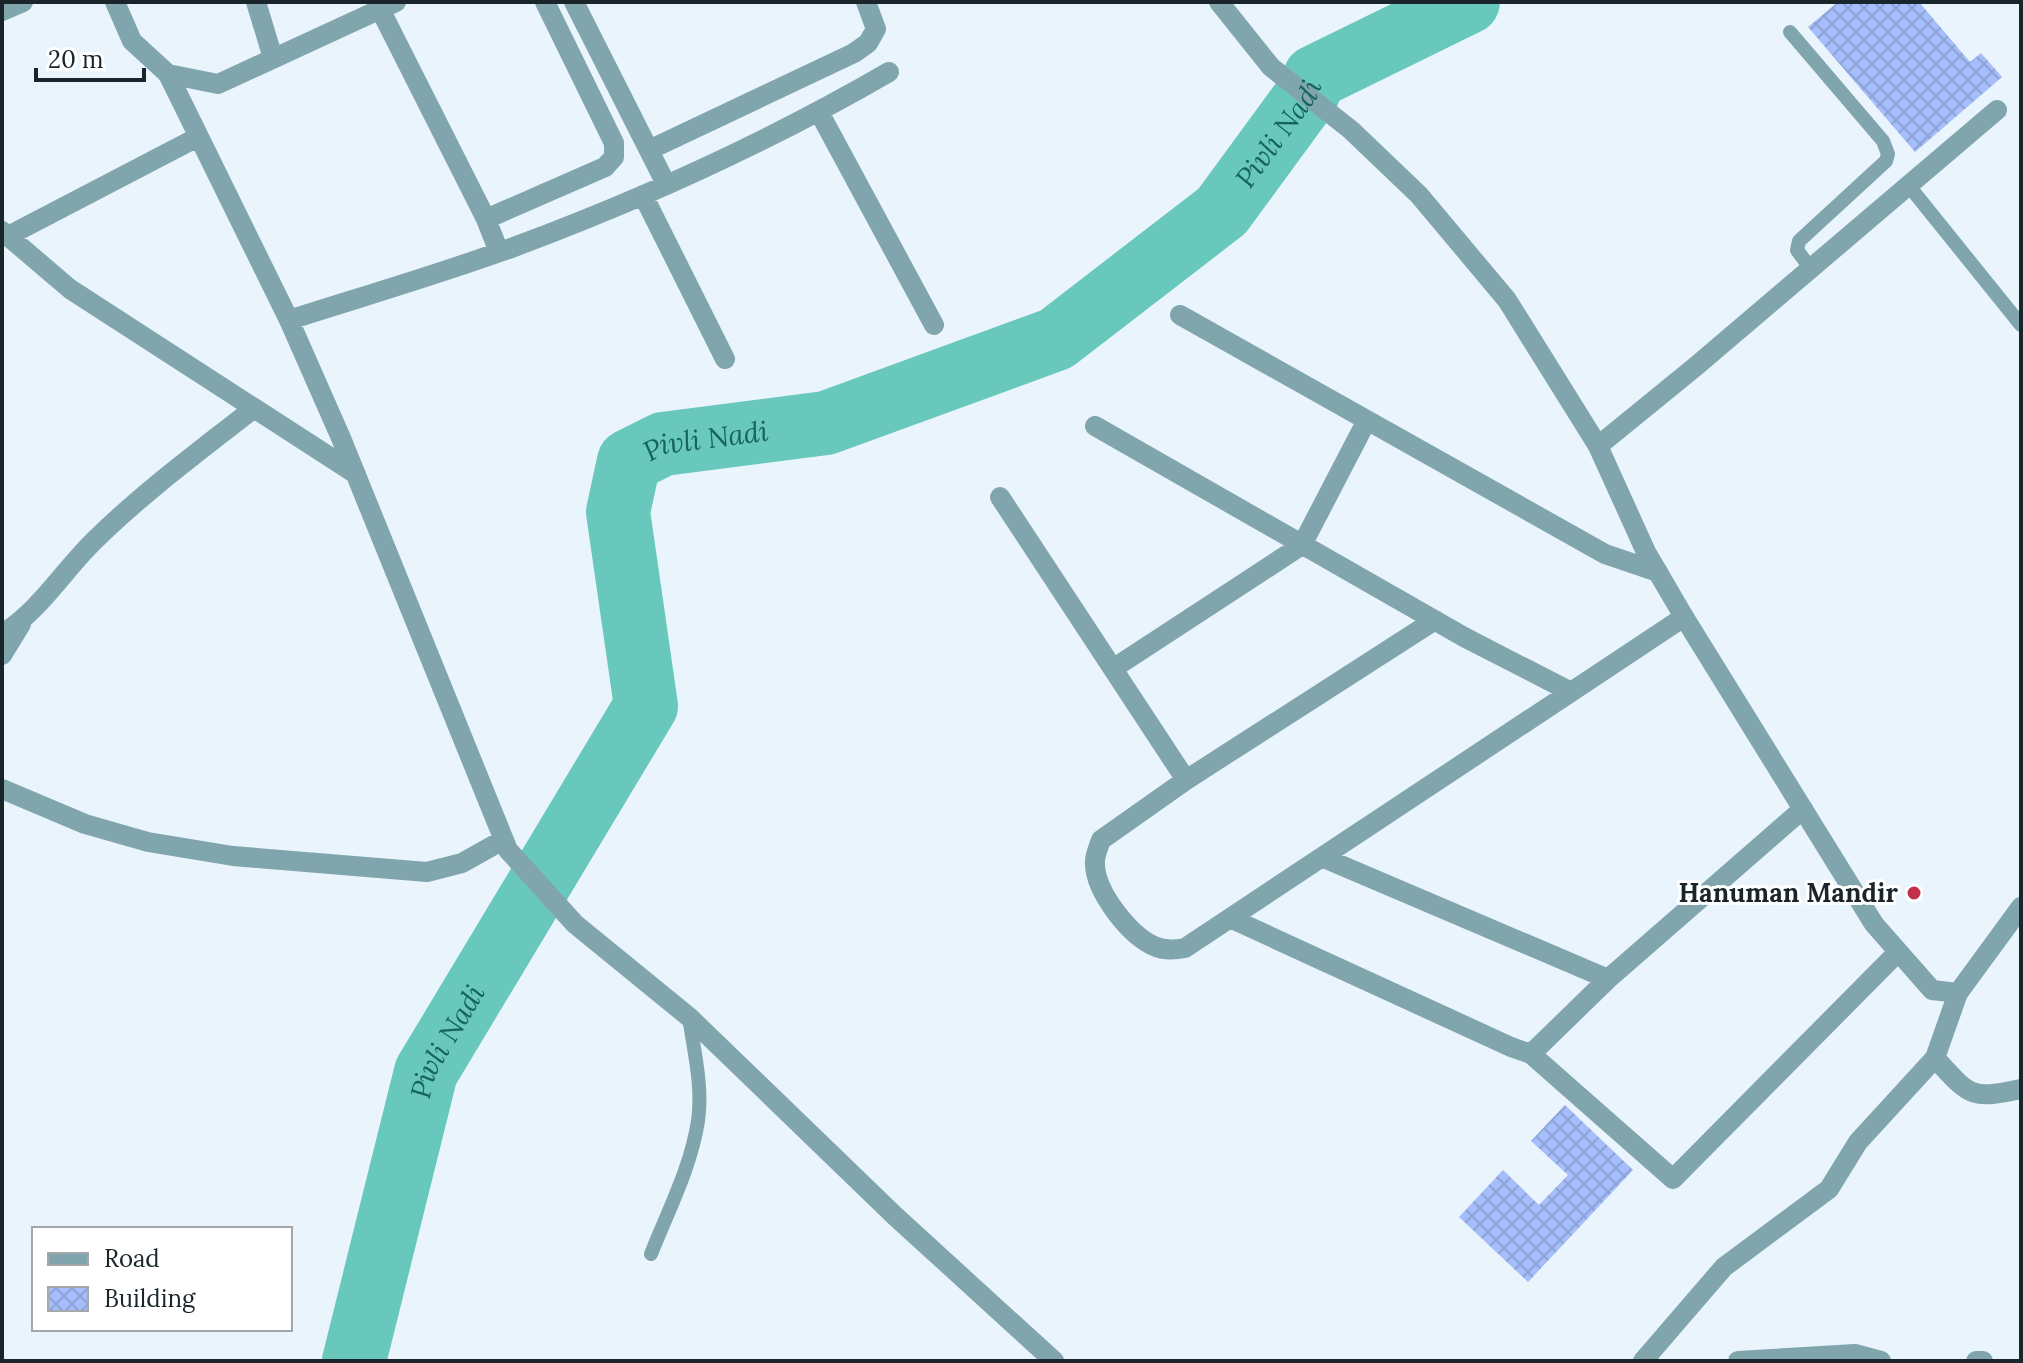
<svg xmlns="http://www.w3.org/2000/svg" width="2023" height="1363" font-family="Lora,serif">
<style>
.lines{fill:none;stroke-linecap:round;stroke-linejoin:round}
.river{stroke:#69c8bc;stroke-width:64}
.building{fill:url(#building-cross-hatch)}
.service{stroke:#81a5ad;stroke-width:14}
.minor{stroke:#81a5ad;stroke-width:20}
.tertiary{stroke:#81a5ad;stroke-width:20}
.poi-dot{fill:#c23147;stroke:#fff;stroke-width:3}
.labels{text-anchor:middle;stroke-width:6;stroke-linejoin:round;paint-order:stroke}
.poi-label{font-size:26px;font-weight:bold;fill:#19242b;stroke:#fff;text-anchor:end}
.water-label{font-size:28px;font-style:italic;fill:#16655d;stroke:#fff}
</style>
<defs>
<pattern id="building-cross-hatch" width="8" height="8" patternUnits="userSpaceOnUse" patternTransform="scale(2)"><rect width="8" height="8" fill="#a5bdfa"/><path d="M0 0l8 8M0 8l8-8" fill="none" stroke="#8da2d6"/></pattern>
</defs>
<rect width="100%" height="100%" fill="#e9f4fc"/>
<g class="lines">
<path class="river" id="s1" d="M 354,1361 L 426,1072 L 646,706 L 618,512 L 629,461 L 663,444 L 826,423 L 1056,339 L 1222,211 L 1307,95 L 1315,77 L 1468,2"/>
</g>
<path class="building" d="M 1838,2 L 1919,2 L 1970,62 L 1981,53 L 2002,77 L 1915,152 L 1808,27 Z
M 1565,1105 L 1633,1170 L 1528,1282 L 1459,1217 L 1503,1170 L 1539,1205 L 1568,1175 L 1531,1141 Z"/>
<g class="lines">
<path class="service" d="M 1790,32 L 1883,141 L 1888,154 L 1886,161 L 1799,241 L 1797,250 L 1811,269
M 1909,186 L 2021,325
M 651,1254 C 668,1211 691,1167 698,1121 C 703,1087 694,1051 689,1017"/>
<path class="minor" d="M 256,2 L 273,58
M 574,2 L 666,184
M 380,9 L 486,219 L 499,252
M 2,11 L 23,2
M 168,74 L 289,320 C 364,296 440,274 514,247 C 643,199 770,141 889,72
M 819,112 L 934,325
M 649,150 L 854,53 L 868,43 L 876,29 L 866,2
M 643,195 L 725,359
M 486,219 L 605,167 L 614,157 L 614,143 L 545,2
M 2,231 L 70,289 L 356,474
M 8,236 L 198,137
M 1180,315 L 1605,554 L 1658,572
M 289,320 L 341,438 L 508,850 L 575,924 L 689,1017 L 895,1216 L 1054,1361
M 1095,426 L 1464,637 L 1571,692
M 1598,446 L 1695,367 L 1997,110
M 1000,497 L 1186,780
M 1435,620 L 1186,780 L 1101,840 C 1098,849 1094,856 1095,865 C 1096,892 1129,935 1154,946 C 1164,951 1175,950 1185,948 L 1684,617
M 2,634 C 41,610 64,569 97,538 C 145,491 201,450 254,408
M 2,655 L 21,624
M 1114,668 L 1302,545 L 1367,420
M 2,789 L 85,824 L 148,842 L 233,856 L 427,872 L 462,863 L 503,840
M 1324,858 L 1608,979
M 1232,919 L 1511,1047 L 1531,1054 L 1608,979 L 1803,809
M 1531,1054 L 1673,1179 L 1898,952
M 1935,1058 C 1970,1096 1970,1100 2021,1089
M 1643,1361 L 1724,1267 L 1829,1189 L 1858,1142 L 1935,1058 L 1958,993
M 1738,1361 L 1855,1354 L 1881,1361
M 1976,1361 L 1983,1361"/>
<path class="tertiary" d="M 115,2 L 132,41 L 168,74 L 218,84 L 396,2
M 1219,2 L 1271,67 L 1351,130 L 1419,195 L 1507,300 L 1598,446 L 1646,552 L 1684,617 L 1874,924 L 1932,990 L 1958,993 L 2021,907"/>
</g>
<circle class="poi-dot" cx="1914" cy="893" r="8"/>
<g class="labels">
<g class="poi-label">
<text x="1898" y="902">Hanuman Mandir</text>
</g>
<g class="water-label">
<text dy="10" stroke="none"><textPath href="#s1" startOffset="1726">Pivli Nadi</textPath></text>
<text dy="10" stroke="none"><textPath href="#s1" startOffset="1054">Pivli Nadi</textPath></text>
<text dy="10" stroke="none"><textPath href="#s1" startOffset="334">Pivli Nadi</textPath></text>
</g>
</g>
<rect width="2023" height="1363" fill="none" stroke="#19242b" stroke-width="8"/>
<rect x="32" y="1227" width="260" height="104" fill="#ffffff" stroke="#a3a7aa" stroke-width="2"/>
<rect x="48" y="1253" width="40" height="12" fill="#81a5ad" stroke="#a3a7aa" stroke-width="2"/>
<text x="104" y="1267" font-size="24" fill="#19242b">Road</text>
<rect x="48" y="1287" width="40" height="24" fill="url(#building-cross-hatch)" stroke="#a3a7aa" stroke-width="2"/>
<text x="104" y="1307" font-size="24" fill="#19242b">Building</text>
<path d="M36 68v12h108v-12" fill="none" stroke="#19242b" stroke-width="4"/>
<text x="48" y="68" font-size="24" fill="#19242b" stroke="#ffffff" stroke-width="6" paint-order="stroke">20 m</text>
</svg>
